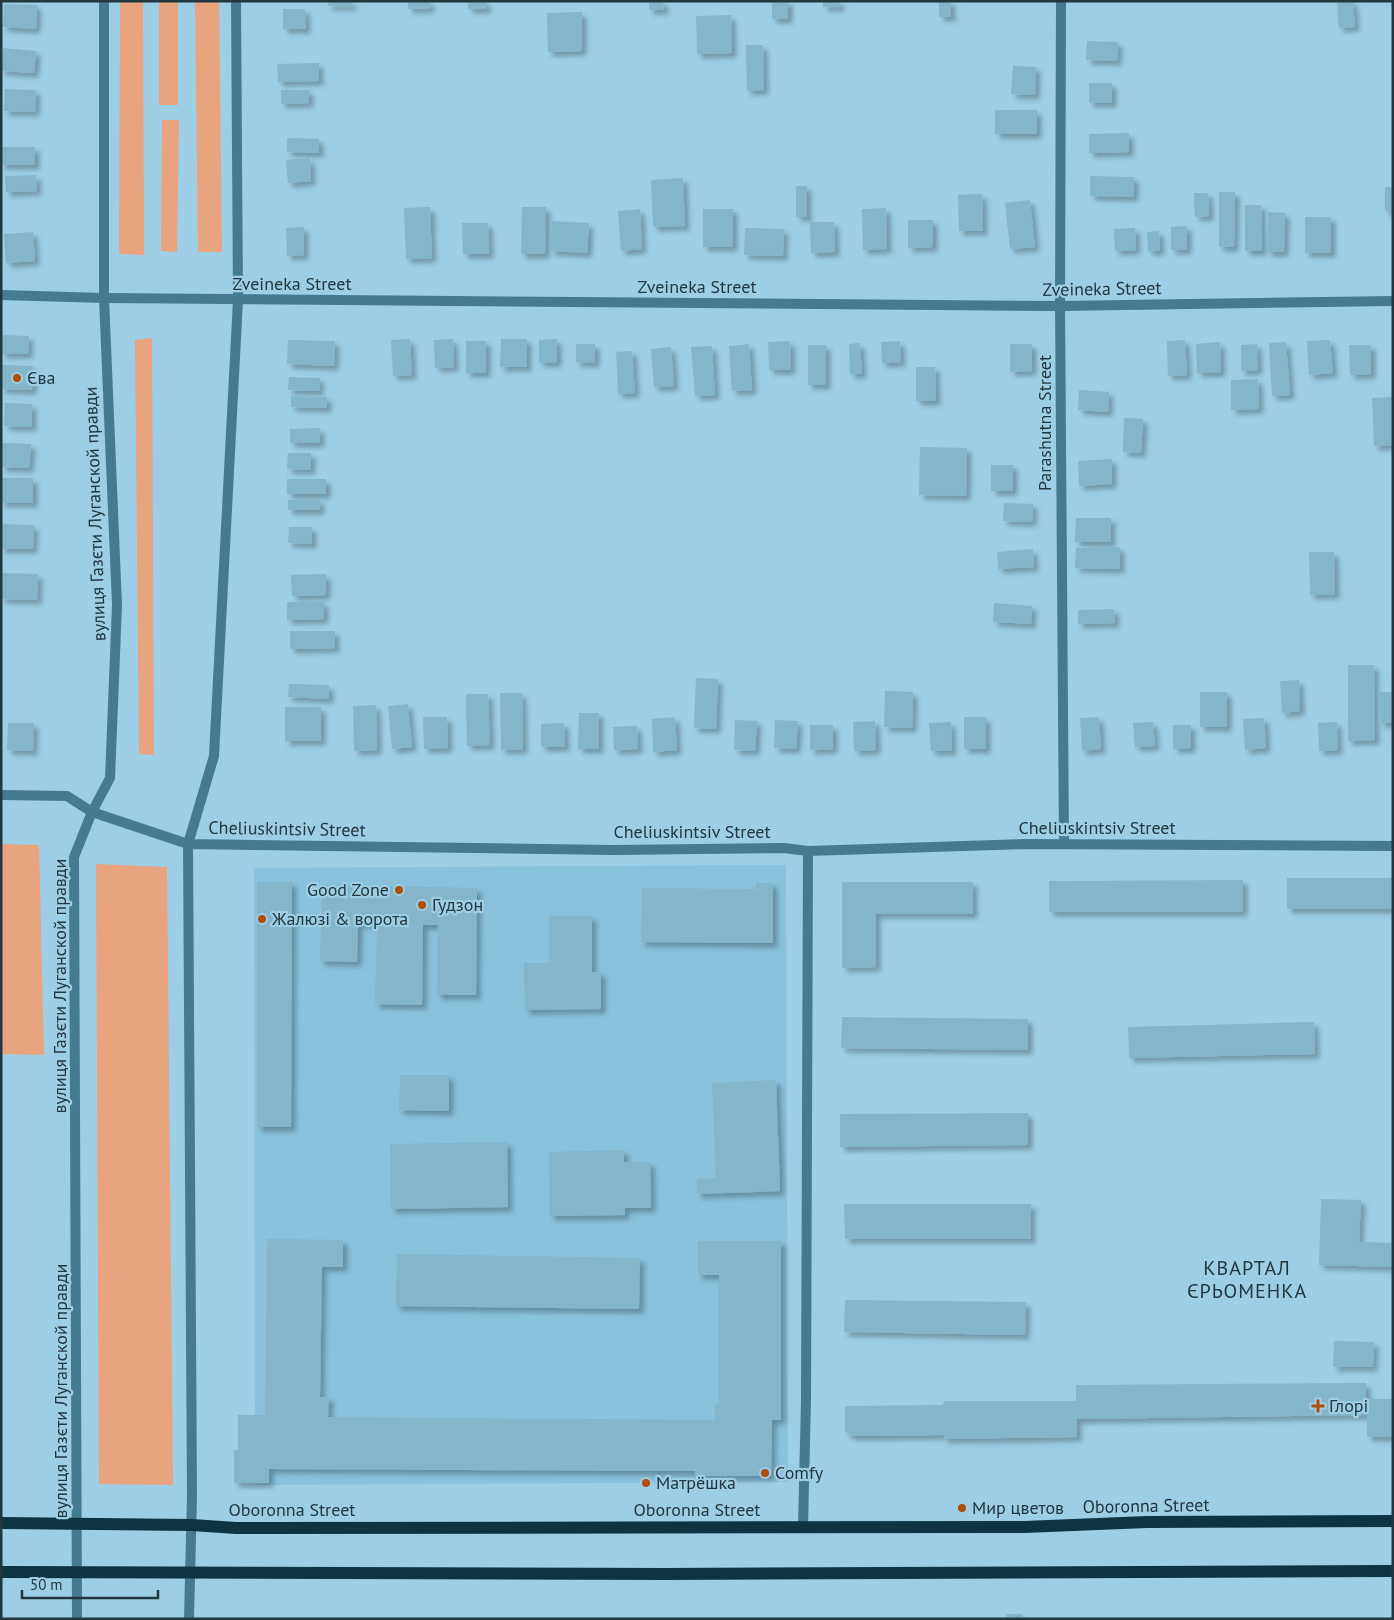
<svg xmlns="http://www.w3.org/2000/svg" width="1394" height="1620" font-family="'PT Sans',sans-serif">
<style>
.built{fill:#8ac1dc}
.green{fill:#e8a37f}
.building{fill:#85b5cb;filter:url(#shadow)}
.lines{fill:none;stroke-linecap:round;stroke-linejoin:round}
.minor{stroke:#467a90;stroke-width:10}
.tertiary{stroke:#467a90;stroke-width:10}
.primary{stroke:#0e3443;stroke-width:12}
.poi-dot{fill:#ae4e07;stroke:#9dcee5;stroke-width:2}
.labels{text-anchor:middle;stroke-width:4.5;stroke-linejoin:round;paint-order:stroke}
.street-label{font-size:18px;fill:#233740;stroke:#9dcee5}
.poi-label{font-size:18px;fill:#233740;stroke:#9dcee5;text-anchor:start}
.quarter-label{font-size:20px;letter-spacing:1px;fill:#233740;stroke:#9dcee5}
</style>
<defs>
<filter id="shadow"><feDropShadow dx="4.5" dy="4.5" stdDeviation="2.5" flood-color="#0004"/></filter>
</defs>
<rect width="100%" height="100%" fill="#9dcee5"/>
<path class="built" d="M 786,865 L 788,1482 L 255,1485 L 254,868 Z"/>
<path class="green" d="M 120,1 L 143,1 L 144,255 L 119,254 Z
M 159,1 L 178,1 L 178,105 L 159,105 Z
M 195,1 L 219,1 L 222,252 L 198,252 Z
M 162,120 L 179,120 L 177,252 L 161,251 Z
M 152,338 L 152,339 L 154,755 L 139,754 L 135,340 Z
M 1,844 L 39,845 L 44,1055 L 1,1054 Z
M 96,864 L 167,867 L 173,1485 L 99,1484 Z"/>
<path class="building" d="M 328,1 L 352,1 L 352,6 L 328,6 Z
M 408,1 L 430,1 L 430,8 L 408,9 Z
M 468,1 L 486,1 L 486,9 L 468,9 Z
M 649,1 L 663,1 L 664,10 L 649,10 Z
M 772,1 L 788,1 L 788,19 L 772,19 Z
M 823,1 L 840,1 L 840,7 L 823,7 Z
M 939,1 L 951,1 L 951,17 L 939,17 Z
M 1337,1 L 1353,1 L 1355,27 L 1339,28 Z
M 4,4 L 37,5 L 36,29 L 3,27 Z
M 283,9 L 305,9 L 306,29 L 283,29 Z
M 582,12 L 582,51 L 548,52 L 547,13 Z
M 731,15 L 732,53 L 697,54 L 696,16 Z
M 1087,41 L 1118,42 L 1117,61 L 1086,60 Z
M 746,45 L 763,45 L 764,90 L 747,91 Z
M 3,48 L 36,51 L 34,73 L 1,71 Z
M 319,63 L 319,81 L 278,82 L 277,64 Z
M 1013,66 L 1036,67 L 1035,95 L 1011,94 Z
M 1089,83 L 1112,83 L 1112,103 L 1089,103 Z
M 5,89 L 36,90 L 35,112 L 4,111 Z
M 281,90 L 309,90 L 309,103 L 281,104 Z
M 995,110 L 1037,110 L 1037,134 L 995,134 Z
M 1129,133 L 1129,152 L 1089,153 L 1089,134 Z
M 287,138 L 319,139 L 319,153 L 287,152 Z
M 1,147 L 35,147 L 35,165 L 1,165 Z
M 310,158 L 311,181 L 288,183 L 286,160 Z
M 36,175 L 37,191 L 6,192 L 5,176 Z
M 1090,176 L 1134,177 L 1134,197 L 1090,196 Z
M 683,178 L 685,226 L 653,227 L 651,180 Z
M 796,186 L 807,186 L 807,217 L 796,217 Z
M 1385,187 L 1393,187 L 1393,211 L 1385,211 Z
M 1219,192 L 1235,192 L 1234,247 L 1219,247 Z
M 1194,193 L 1208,193 L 1209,216 L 1195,217 Z
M 982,194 L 983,231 L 959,231 L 958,195 Z
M 1030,200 L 1035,247 L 1010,249 L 1005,203 Z
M 1245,205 L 1261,205 L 1262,251 L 1245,251 Z
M 430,207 L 432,258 L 406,259 L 404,208 Z
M 522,207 L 546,207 L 545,254 L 521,254 Z
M 886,208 L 887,249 L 863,250 L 862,209 Z
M 640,209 L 642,249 L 621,251 L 618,211 Z
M 703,209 L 733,209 L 733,247 L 703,247 Z
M 1268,212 L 1285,213 L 1284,252 L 1267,252 Z
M 1305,217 L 1331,217 L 1331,253 L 1305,253 Z
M 908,220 L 933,220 L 933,247 L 908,248 Z
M 552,221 L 589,223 L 587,253 L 550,251 Z
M 810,222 L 834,222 L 835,252 L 811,253 Z
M 462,223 L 488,223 L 489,254 L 463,254 Z
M 1187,226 L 1187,250 L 1171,250 L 1171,227 Z
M 304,227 L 304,255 L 287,256 L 286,228 Z
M 745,228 L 784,229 L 783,256 L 744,255 Z
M 1135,228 L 1136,250 L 1115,251 L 1114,229 Z
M 1159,231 L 1160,251 L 1148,251 L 1147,232 Z
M 33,232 L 35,261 L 6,263 L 4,234 Z
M 1,335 L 29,336 L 28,354 L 1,354 Z
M 410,339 L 412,375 L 393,376 L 391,340 Z
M 453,339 L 454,367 L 435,368 L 434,340 Z
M 501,339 L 527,339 L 527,367 L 500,367 Z
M 557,339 L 557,362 L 539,363 L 539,340 Z
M 288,340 L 335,341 L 334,366 L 287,364 Z
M 1185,340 L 1187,375 L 1168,376 L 1167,341 Z
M 1330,340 L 1333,373 L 1309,375 L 1307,341 Z
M 466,341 L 486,341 L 486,373 L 466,373 Z
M 790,341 L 791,370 L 769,370 L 768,342 Z
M 900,341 L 901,362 L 882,363 L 881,342 Z
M 1220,342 L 1221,372 L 1197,373 L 1196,344 Z
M 1286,342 L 1290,395 L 1272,396 L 1269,343 Z
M 860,343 L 862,374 L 850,374 L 849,344 Z
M 576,344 L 595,344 L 595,363 L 576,362 Z
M 749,344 L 752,390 L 732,391 L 729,346 Z
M 1010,344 L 1032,344 L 1032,371 L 1010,372 Z
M 1257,344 L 1258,370 L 1241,371 L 1241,345 Z
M 808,345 L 826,345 L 826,385 L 808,385 Z
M 1349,345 L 1371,345 L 1371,374 L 1350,375 Z
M 712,346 L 715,395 L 695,396 L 691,347 Z
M 671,347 L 674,386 L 654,387 L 651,349 Z
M 632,351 L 635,393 L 618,394 L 616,352 Z
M 1,365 L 33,366 L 32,390 L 1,389 Z
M 916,367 L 935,367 L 936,401 L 916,401 Z
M 289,377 L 320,378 L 319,391 L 288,390 Z
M 1258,379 L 1259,409 L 1231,410 L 1231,380 Z
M 1079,390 L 1109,392 L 1108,412 L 1078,410 Z
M 291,396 L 327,397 L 327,408 L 291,407 Z
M 1392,397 L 1393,445 L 1374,446 L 1372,398 Z
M 5,403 L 32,404 L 32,427 L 4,426 Z
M 1124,418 L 1143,419 L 1141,453 L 1123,452 Z
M 320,428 L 320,443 L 290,443 L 290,429 Z
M 1,443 L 31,444 L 29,468 L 1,467 Z
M 920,447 L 967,448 L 966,496 L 919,495 Z
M 288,453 L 311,453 L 311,470 L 287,469 Z
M 1112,459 L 1112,484 L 1079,486 L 1078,461 Z
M 991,465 L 1013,465 L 1013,491 L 991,491 Z
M 1,478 L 33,478 L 33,503 L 1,503 Z
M 287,479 L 326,479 L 326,494 L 287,494 Z
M 288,500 L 320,500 L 320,510 L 288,510 Z
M 1004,503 L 1033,504 L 1032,522 L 1003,521 Z
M 1076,518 L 1111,518 L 1111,542 L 1075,542 Z
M 1,524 L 34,525 L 33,549 L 1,549 Z
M 289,527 L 312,527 L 312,544 L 288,543 Z
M 1120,547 L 1120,569 L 1075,568 L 1076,548 Z
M 1033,549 L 1034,567 L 998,569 L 997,552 Z
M 1309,552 L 1334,552 L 1335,594 L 1310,595 Z
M 1,573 L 38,574 L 37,600 L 1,599 Z
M 326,574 L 326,595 L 292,596 L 291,575 Z
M 287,602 L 324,602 L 324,619 L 287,620 Z
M 994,603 L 1032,606 L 1031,624 L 993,622 Z
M 1114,609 L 1115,623 L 1078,624 L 1078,610 Z
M 290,631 L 335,631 L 335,648 L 290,649 Z
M 1348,665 L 1374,665 L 1375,740 L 1348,741 Z
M 696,678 L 718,679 L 716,729 L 694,728 Z
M 1299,680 L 1300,711 L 1282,713 L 1280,681 Z
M 289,684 L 329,685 L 329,699 L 288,697 Z
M 885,691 L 913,692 L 912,728 L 884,727 Z
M 1200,692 L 1227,692 L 1227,727 L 1200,727 Z
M 1379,692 L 1393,692 L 1393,723 L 1380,723 Z
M 500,693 L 522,693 L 523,749 L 501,750 Z
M 466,694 L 488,694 L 490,745 L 467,746 Z
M 408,704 L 412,747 L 392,749 L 388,706 Z
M 376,705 L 377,750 L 354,751 L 353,706 Z
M 285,707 L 321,707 L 321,741 L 285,741 Z
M 579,713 L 599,713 L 599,749 L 578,749 Z
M 423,717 L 447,717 L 448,748 L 424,749 Z
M 675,717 L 677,750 L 653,752 L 652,719 Z
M 964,717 L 986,717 L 986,749 L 964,749 Z
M 1099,717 L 1101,749 L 1082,751 L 1080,718 Z
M 1264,718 L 1266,748 L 1245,750 L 1243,719 Z
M 735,720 L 757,721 L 755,751 L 734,750 Z
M 775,720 L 798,721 L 796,749 L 774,748 Z
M 875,721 L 876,750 L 854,751 L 853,722 Z
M 951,722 L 952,751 L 931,751 L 929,723 Z
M 1153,722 L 1155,746 L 1135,747 L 1133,723 Z
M 1337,722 L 1338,750 L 1319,751 L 1318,723 Z
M 8,723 L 34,723 L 33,751 L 7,750 Z
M 564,723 L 565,747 L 541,747 L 541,724 Z
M 810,725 L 833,725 L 833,749 L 810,750 Z
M 1173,725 L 1191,725 L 1191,748 L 1173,749 Z
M 637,726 L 638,749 L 614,750 L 613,727 Z
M 1287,878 L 1393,878 L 1393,909 L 1287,909 Z
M 1243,880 L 1243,912 L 1049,912 L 1049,881 Z
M 257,882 L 292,882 L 291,1127 L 257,1127 Z
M 842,882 L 973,882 L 973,914 L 876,914 L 876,967 L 842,968 Z
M 756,883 L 773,883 L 773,943 L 641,942 L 642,888 L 756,889 Z
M 322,885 L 477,888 L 476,995 L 437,995 L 438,925 L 423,925 L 422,1005 L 375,1004 L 377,924 L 358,923 L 357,962 L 320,961 Z
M 549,916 L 592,916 L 592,972 L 601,972 L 601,1009 L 525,1010 L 524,963 L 549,963 Z
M 842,1017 L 1028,1019 L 1028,1050 L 841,1048 Z
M 1314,1022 L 1315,1054 L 1129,1058 L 1128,1027 Z
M 400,1075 L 449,1075 L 449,1111 L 399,1110 Z
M 776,1080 L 780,1191 L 697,1194 L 697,1179 L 716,1178 L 712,1083 Z
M 1028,1113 L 1028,1145 L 840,1147 L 840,1114 Z
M 507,1142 L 508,1207 L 391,1209 L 390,1144 Z
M 624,1150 L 624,1162 L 650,1162 L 651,1208 L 625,1208 L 625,1215 L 550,1216 L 549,1152 Z
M 1321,1199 L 1361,1200 L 1359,1242 L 1393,1243 L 1393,1267 L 1319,1265 Z
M 844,1204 L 1031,1204 L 1031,1239 L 845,1239 Z
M 267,1239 L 343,1240 L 343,1267 L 322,1267 L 320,1397 L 329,1397 L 328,1417 L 715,1420 L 715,1404 L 719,1404 L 719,1275 L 698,1275 L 698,1241 L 781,1241 L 781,1420 L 772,1420 L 771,1476 L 695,1476 L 695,1471 L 269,1469 L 269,1483 L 234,1483 L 234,1450 L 238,1450 L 238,1415 L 265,1415 Z
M 397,1254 L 640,1258 L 639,1309 L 396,1306 Z
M 845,1300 L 1026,1302 L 1025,1335 L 844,1332 Z
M 1334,1341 L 1374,1342 L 1373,1367 L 1333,1367 Z
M 1366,1383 L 1366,1399 L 1393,1399 L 1393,1437 L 1367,1437 L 1367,1415 L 1077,1419 L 1077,1437 L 944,1439 L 944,1435 L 852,1436 L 845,1432 L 845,1406 L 943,1405 L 944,1401 L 1076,1401 L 1076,1385 Z
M 1006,1614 L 1022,1614 L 1022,1619 L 1007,1619 Z"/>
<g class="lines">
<path class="minor" d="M 1061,1 L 1060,306 L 1064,844
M 1,295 L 104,298 L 1060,306 L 1393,301
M 803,1527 L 806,1400 L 808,851"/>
<path class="tertiary" d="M 1,795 L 67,796 L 92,812 L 188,844 L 614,850 L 784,848 L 808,851 L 1025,844 L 1393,846
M 77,1619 L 74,857 L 92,812 L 110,778 L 117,605 L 104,298 L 104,1
M 189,1619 L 192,1496 L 188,844 L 214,756 L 238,300 L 236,1"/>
<path class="primary" d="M 1,1523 L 192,1525 L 236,1528 L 1024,1527 L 1147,1522 L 1393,1521
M 1,1572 L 665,1574 L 1393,1571"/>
</g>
<g class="poi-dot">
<circle cx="17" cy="378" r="5"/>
<circle cx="399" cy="890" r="5"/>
<circle cx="422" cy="905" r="5"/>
<circle cx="262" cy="919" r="5"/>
<path d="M1315.5 1398.5h5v5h5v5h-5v5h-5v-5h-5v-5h5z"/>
<circle cx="765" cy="1473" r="5"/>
<circle cx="646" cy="1483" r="5"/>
<circle cx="962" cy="1508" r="5"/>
</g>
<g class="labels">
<g class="street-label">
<text x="292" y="290">Zveineka Street</text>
<text x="697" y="293">Zveineka Street</text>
<text transform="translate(1102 289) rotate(-1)" y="6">Zveineka Street</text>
<text transform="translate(1045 423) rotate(-90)" y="6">Parashutna Street</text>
<text transform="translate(95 514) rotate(-92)" y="6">вулиця Газєти Луганской правди</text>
<text x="1097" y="834">Cheliuskintsiv Street</text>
<text transform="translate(287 829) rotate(1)" y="6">Cheliuskintsiv Street</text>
<text x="692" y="838">Cheliuskintsiv Street</text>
<text transform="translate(60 986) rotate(-90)" y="6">вулиця Газєти Луганской правди</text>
<text transform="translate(61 1391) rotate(-90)" y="6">вулиця Газєти Луганской правди</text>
<text transform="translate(1146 1506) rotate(-1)" y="6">Oboronna Street</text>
<text x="292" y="1516">Oboronna Street</text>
<text x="697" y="1516">Oboronna Street</text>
</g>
<g class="poi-label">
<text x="27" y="384">Єва</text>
<text x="389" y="896" text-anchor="end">Good Zone</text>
<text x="432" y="911">Гудзон</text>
<text x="272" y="925">Жалюзі &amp; ворота</text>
<text x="1329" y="1412">Глорі</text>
<text x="775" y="1479">Comfy</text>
<text x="656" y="1489">Матрёшка</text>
<text x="972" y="1514">Мир цветов</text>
</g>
<g class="quarter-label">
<text x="1247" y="1275">КВАРТАЛ<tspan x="1247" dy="23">ЄРЬОМЕНКА</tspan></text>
</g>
</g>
<rect width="1394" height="1620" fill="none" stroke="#233740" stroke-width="5"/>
<path d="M22 1590v8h136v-8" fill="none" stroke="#233740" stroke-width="2.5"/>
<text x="30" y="1590" font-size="15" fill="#233740" stroke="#9dcee5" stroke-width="4" paint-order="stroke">50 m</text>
</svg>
